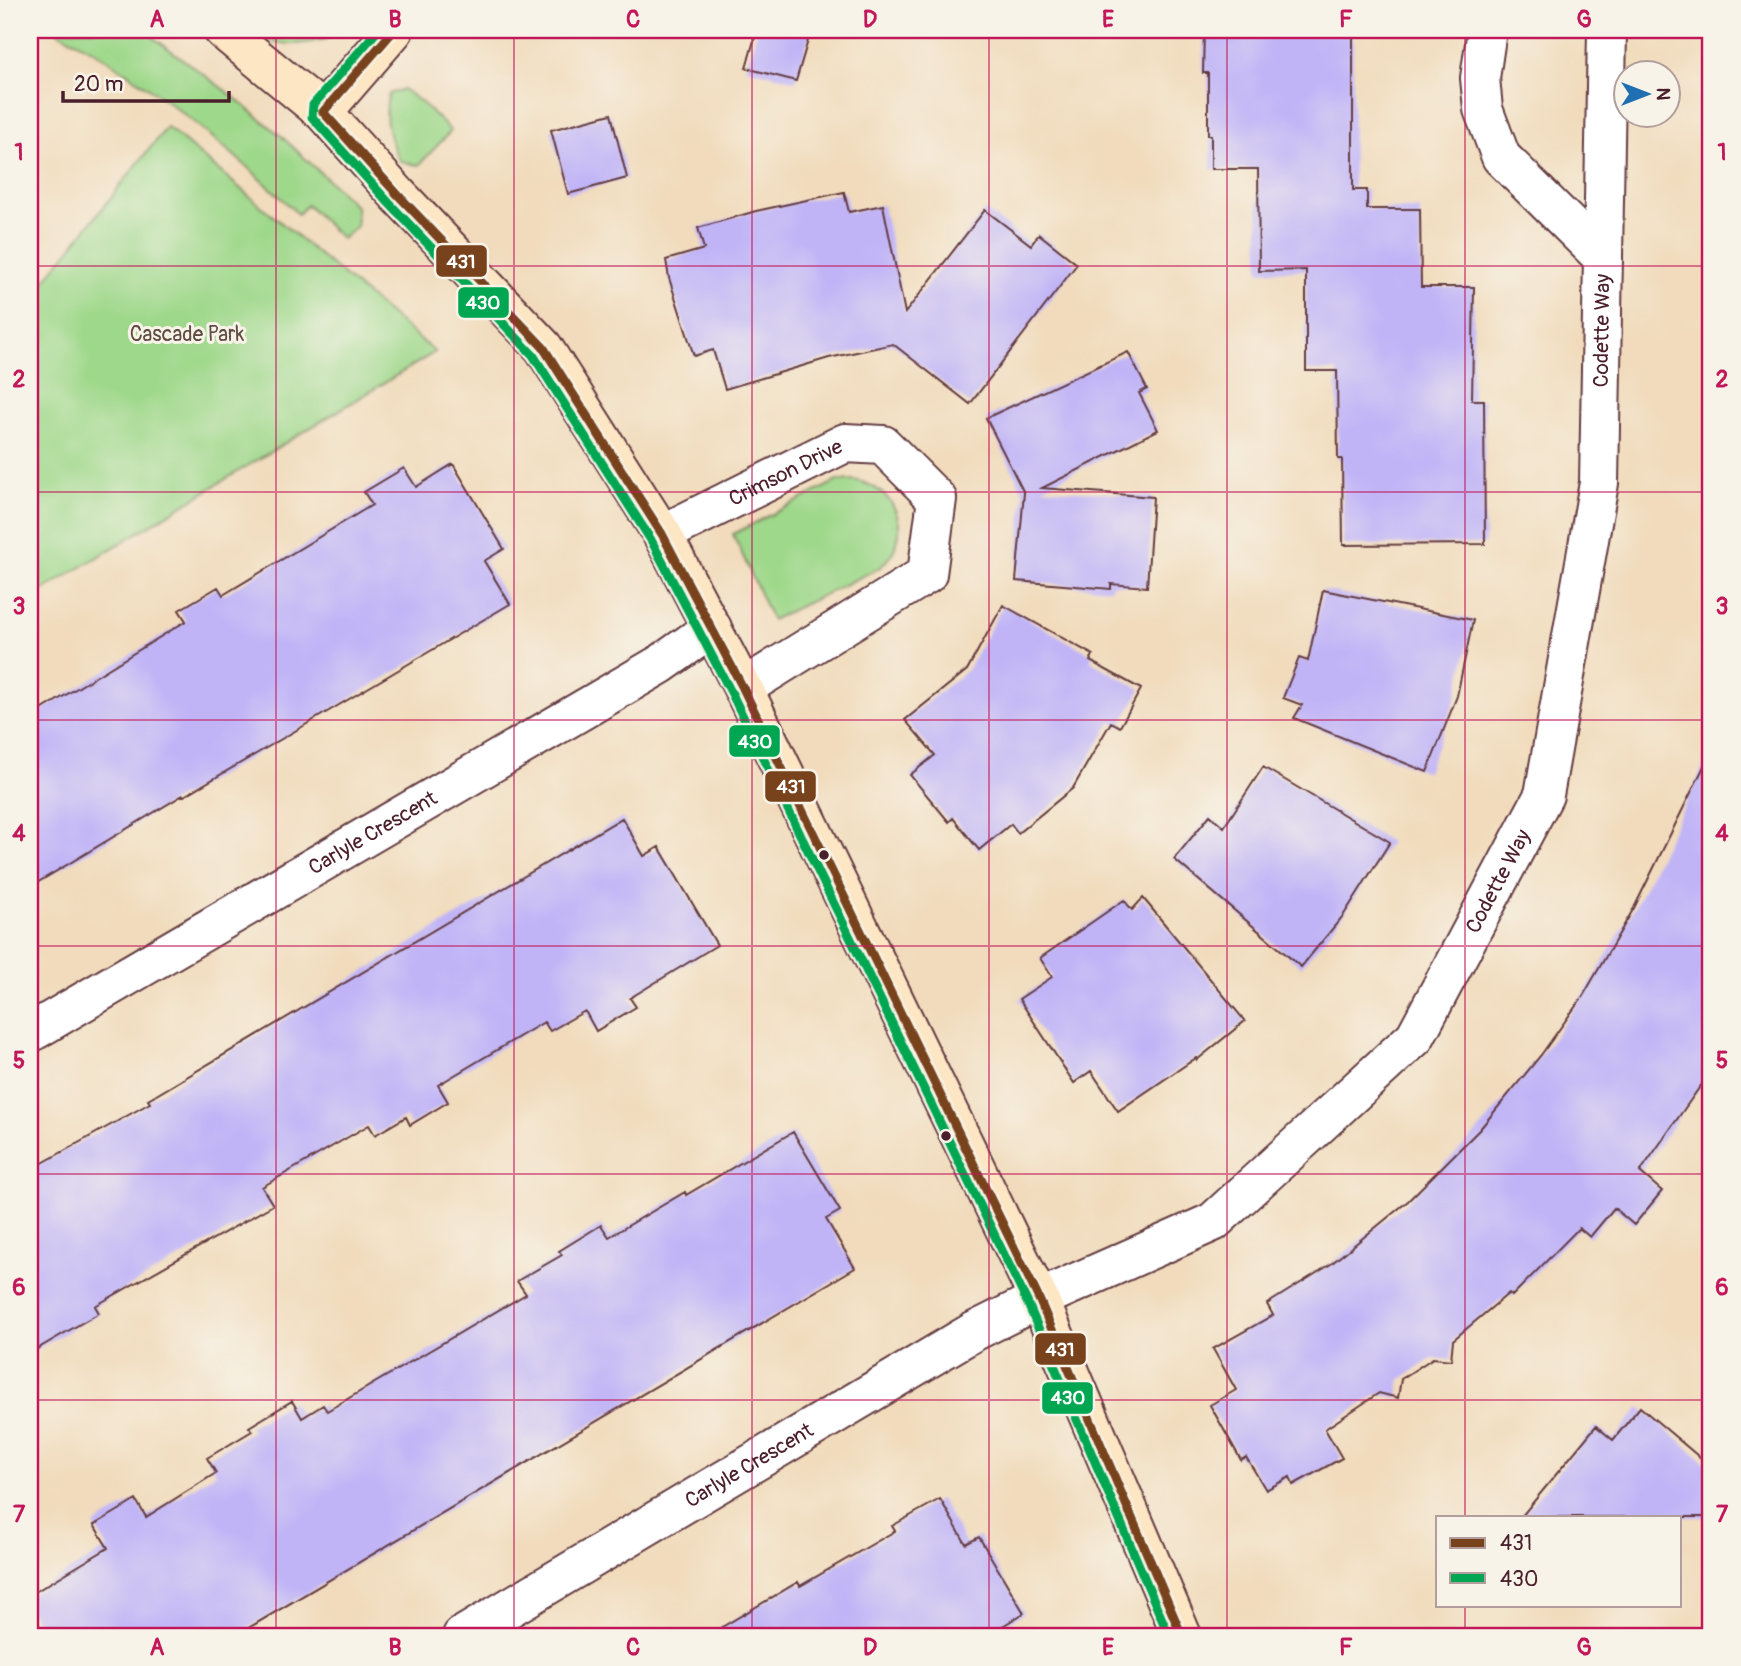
<svg xmlns="http://www.w3.org/2000/svg" width="1741" height="1666" font-family="Pangolin,sans-serif">
<style>
.green{fill:#9ed88a;stroke:#747c5a;stroke-width:2}
.building{fill:#c0b4f7}
.lines{fill:none;stroke-linecap:round;stroke-linejoin:round}
.street-casing{stroke:#633b41;stroke-width:42}
.secondary-casing{stroke:#633b41;stroke-width:42}
.street{stroke:#fff;stroke-width:38}
.secondary{stroke:#fce6c4;stroke-width:38}
.bus-1-casing{stroke:#f7f3e8;stroke-width:14}
.bus-2-casing{stroke:#f7f3e8;stroke-width:14}
.bus-1{stroke:#78431c;stroke-width:9}
.bus-2{stroke:#00a651;stroke-width:9}
.grid{fill:none;stroke:#c2185b;stroke-width:2;stroke-opacity:0.55}
.bus-dot{fill:#4a1f2b;stroke:#f7f3e8;stroke-width:2.5}
.labels{text-anchor:middle;stroke-width:6;stroke-linejoin:round;paint-order:stroke}
.street-label{font-size:21px;fill:#4a1f2b;stroke:#f7f3e8}
.park-label{font-size:21px;fill:#5f4d43;stroke:#f7f3e8}
.line-badge{stroke:#f7f3e8;stroke-width:2.5}
.badge-label{font-size:19px;text-anchor:middle;font-weight:bold;fill:#fff}
.neatline{fill:none;stroke:#c2185b;stroke-width:2.5}
.grid-label{font-size:23px;text-anchor:middle;font-weight:bold;fill:#c2185b}
</style>
<rect width="100%" height="100%" fill="#f7f3e8"/>
<filter id="ink" filterUnits="userSpaceOnUse"><feTurbulence type="fractalNoise" baseFrequency=".0143" numOctaves="2"/><feDisplacementMap in="SourceGraphic" scale="14" xChannelSelector="R" yChannelSelector="G"/><feConvolveMatrix kernelMatrix="1 2 1 2 8 2 1 2 1" color-interpolation-filters="sRGB"/></filter>
<filter id="wash" filterUnits="userSpaceOnUse"><feTurbulence type="fractalNoise" baseFrequency=".00686" numOctaves="4" result="noise"/><feDisplacementMap in="SourceGraphic" scale="28" xChannelSelector="R" yChannelSelector="G"/><feGaussianBlur stdDeviation="1.57" result="paint"/><feColorMatrix in="noise" values="0 0 0 0 0 0 0 0 0 0 0 0 0 0 0 0 0 1.4 0 .05"/><feComposite in="paint" operator="in"/></filter>
<g filter="url(#wash)">
<rect width="100%" height="100%" fill="#f1dbbc"/>
<path class="green" d="M 54,30 L 143,30 L 230,94 L 280,135 L 356,206 L 357,226 L 342,239 L 307,205 L 298,214 C 237,155 165,95 92,50 C 79,43 66,37 54,30 Z
M 249,30 L 329,30 L 327,39 C 297,46 275,48 249,30 Z
M 403,89 L 421,102 L 451,131 L 419,165 L 401,162 C 389,142 382,117 389,94 Z
M 167,127 L 435,352 L 30,598 L 30,299 Z
M 853,480 C 899,488 916,537 879,568 L 772,620 L 733,534 L 837,481 Z"/>
<g id="blocks">
<path class="building" d="M 757,30 L 811,30 L 796,81 L 746,68 Z
M 1204,30 L 1353,30 L 1353,190 L 1367,190 L 1367,209 L 1420,209 L 1421,287 L 1474,287 L 1472,400 L 1484,400 L 1485,544 L 1343,545 L 1342,459 L 1338,459 L 1337,371 L 1306,371 L 1306,270 L 1259,271 L 1258,169 L 1211,169 L 1211,135 L 1208,135 L 1208,73 L 1203,73 Z
M 611,114 L 627,178 L 568,194 L 551,130 Z
M 844,192 L 849,212 L 883,205 L 905,313 L 985,210 L 1031,245 L 1039,234 L 1077,264 L 970,404 L 893,344 L 829,358 L 725,389 L 713,350 L 694,356 L 669,278 L 666,260 L 704,249 L 698,228 L 756,211 Z
M 1128,352 L 1147,389 L 1139,393 L 1158,430 L 1042,488 L 1153,497 L 1147,587 L 1111,584 L 1111,589 L 1016,581 L 1024,493 L 986,418 Z
M 453,464 L 504,549 L 484,561 L 510,604 L 256,754 L 184,796 L 183,795 L 30,887 L 30,717 L 186,621 L 179,610 L 218,587 L 223,595 L 372,505 L 364,492 L 404,468 L 416,487 Z
M 1323,590 L 1473,620 L 1457,696 L 1427,772 L 1294,718 L 1302,705 L 1283,698 L 1299,658 L 1308,661 Z
M 1003,605 L 1093,655 L 1090,661 L 1141,689 L 1120,727 L 1111,722 L 1073,788 L 1018,833 L 1011,824 L 979,850 L 953,818 L 949,822 L 910,775 L 935,755 L 905,720 L 967,670 Z
M 1711,752 L 1711,1071 L 1640,1172 L 1662,1191 L 1634,1225 L 1614,1208 L 1590,1237 L 1579,1228 L 1512,1296 L 1509,1293 L 1453,1340 L 1451,1360 L 1433,1358 L 1401,1379 L 1398,1398 L 1379,1393 L 1325,1429 L 1342,1458 L 1293,1485 L 1290,1477 L 1266,1490 L 1246,1457 L 1241,1460 L 1210,1405 L 1236,1390 L 1213,1349 L 1273,1315 L 1267,1304 L 1331,1264 L 1408,1201 L 1480,1129 L 1541,1055 L 1583,996 L 1634,908 Z
M 1263,767 L 1390,842 L 1343,916 L 1301,967 L 1174,859 L 1210,815 L 1224,827 Z
M 622,818 L 644,856 L 659,847 L 717,945 L 630,998 L 636,1007 L 596,1031 L 585,1011 L 550,1031 L 544,1022 L 438,1085 L 448,1102 L 410,1125 L 406,1117 L 375,1135 L 369,1125 L 262,1187 L 273,1205 L 95,1306 L 99,1313 L 30,1353 L 30,1170 L 150,1103 L 148,1100 Z
M 1143,898 L 1245,1021 L 1197,1060 L 1196,1058 L 1118,1111 L 1091,1071 L 1074,1083 L 1019,999 L 1052,977 L 1040,958 L 1124,900 L 1132,910 Z
M 793,1132 L 840,1211 L 826,1219 L 855,1268 L 235,1636 L 45,1636 L 30,1610 L 30,1595 L 108,1548 L 94,1525 L 136,1500 L 146,1517 L 216,1473 L 207,1458 L 252,1431 L 249,1427 L 292,1401 L 302,1418 L 323,1405 L 327,1411 L 526,1294 L 517,1281 L 562,1255 L 559,1251 L 601,1225 L 609,1237 L 685,1192 L 686,1195 Z
M 1640,1407 L 1711,1467 L 1711,1517 L 1521,1517 L 1596,1426 L 1613,1440 Z
M 940,1499 L 966,1544 L 979,1537 L 1024,1613 L 986,1636 L 707,1636 L 798,1582 L 800,1586 L 895,1531 L 892,1526 Z"/>
</g>
</g>
<g filter="url(#ink)">
<use href="#blocks" fill-opacity="0" stroke="#633b41" stroke-width="2"/>
<g class="lines">
<defs>
<g id="street">
<path d="M 1487,30 L 1480,78 L 1483,109 L 1501,157 L 1603,258"/>
<path id="s1" d="M 662,534 L 845,443 L 883,445 L 937,499 L 927,574 L 743,688"/>
<path id="s2" d="M 30,1033 L 661,664 L 712,628"/>
<path id="s3" d="M 462,1636 L 973,1332 L 1039,1299 L 1213,1222 L 1415,1037 L 1544,795 L 1599,483 L 1607,30"/>
</g>
<path id="secondary" d="M 223,30 L 323,112 L 398,195 L 543,347 L 662,534 L 743,688 L 1039,1299 L 1182,1636
M 323,112 L 394,30"/>
</defs>
<use href="#street" class="street-casing"/>
<use href="#secondary" class="secondary-casing"/>
<use href="#street" class="street"/>
<use href="#secondary" class="secondary"/>
<defs>
<path id="bus-1" d="M 394,30 L 323,112 L 398,195 L 543,347 L 662,534 L 743,688 L 1039,1299 L 1182,1636"/>
<path id="bus-2" d="M 378,30 L 313,105 L 312,117 L 389,203 L 533,355 L 651,540 L 732,694 L 1028,1304 L 1169,1636"/>
</defs>
<use href="#bus-1" class="bus-1-casing"/>
<use href="#bus-2" class="bus-2-casing"/>
<use href="#bus-1" class="bus-1"/>
<use href="#bus-2" class="bus-2"/>
</g>
</g>
<path class="grid" d="M 276,30 L 276,1636M 514,30 L 514,1636M 752,30 L 752,1636M 989,30 L 989,1636M 1227,30 L 1227,1636M 1465,30 L 1465,1517M 30,266 L 1711,266M 30,492 L 1711,492M 30,720 L 1711,720M 30,946 L 1711,946M 30,1174 L 1711,1174M 30,1400 L 1711,1400M 1465,1605 L 1465,1636"/>
<g class="bus-dot">
<circle cx="824" cy="855" r="6"/>
<circle cx="946" cy="1136" r="6"/>
</g>
<g class="labels">
<g class="street-label">
<text dy="7" stroke="none"><textPath href="#s3" startOffset="1876">Codette Way</textPath></text>
<text dy="7" stroke="none"><textPath href="#s1" startOffset="138">Crimson Drive</textPath></text>
<text dy="7" stroke="none"><textPath href="#s2" startOffset="397">Carlyle Crescent</textPath></text>
<text dy="7" stroke="none"><textPath href="#s3" startOffset="1309">Codette Way</textPath></text>
<text dy="7" stroke="none"><textPath href="#s3" startOffset="334">Carlyle Crescent</textPath></text>
</g>
<g class="park-label">
<text x="187" y="341">Cascade Park</text>
</g>
</g>
<g class="line-badge">
<rect x="435" y="244" width="53" height="34" rx="7" fill="#78431c"/>
<rect x="457" y="286" width="53" height="33" rx="7" fill="#00a651"/>
<rect x="728" y="724" width="53" height="34" rx="7" fill="#00a651"/>
<rect x="764" y="770" width="53" height="33" rx="7" fill="#78431c"/>
<rect x="1034" y="1332" width="53" height="34" rx="7" fill="#78431c"/>
<rect x="1041" y="1381" width="53" height="34" rx="7" fill="#00a651"/>
</g>
<g class="badge-label">
<text x="461" y="268">431</text>
<text x="483" y="309">430</text>
<text x="755" y="748">430</text>
<text x="791" y="793">431</text>
<text x="1060" y="1356">431</text>
<text x="1068" y="1404">430</text>
</g>
<rect width="1741" height="1666" fill="none" stroke="#f7f3e8" stroke-width="77"/>
<rect x="1436" y="1516" width="245" height="91" fill="#f7f3e8" stroke="#b29e9c" stroke-width="2"/>
<rect x="1450" y="1538" width="35" height="10" fill="#78431c" stroke="#b29e9c" stroke-width="2"/>
<text x="1500" y="1550" font-size="21" fill="#4a1f2b">431</text>
<rect x="1450" y="1573" width="35" height="10" fill="#00a651" stroke="#b29e9c" stroke-width="2"/>
<text x="1500" y="1586" font-size="21" fill="#4a1f2b">430</text>
<g transform="translate(1647 94) rotate(90)"><circle r="33" fill="#f7f3e8" stroke="#b29e9c" stroke-width="2"/>
<path d="M0-5L12 26L0 18L-12 26Z" fill="#1f6fb2"/>
<text y="-10" font-size="19" font-weight="bold" text-anchor="middle" fill="#4a1f2b">N</text>
</g>
<path d="M63 91v10h166v-10" fill="none" stroke="#4a1f2b" stroke-width="3.5"/>
<text x="74" y="91" font-size="21" fill="#4a1f2b" stroke="#f7f3e8" stroke-width="5" paint-order="stroke">20 m</text>
<rect x="38" y="38" width="1664" height="1590" class="neatline"/>
<g class="grid-label">
<text x="157" y="27">A</text>
<text x="395" y="27">B</text>
<text x="633" y="27">C</text>
<text x="870" y="27">D</text>
<text x="1108" y="27">E</text>
<text x="1346" y="27">F</text>
<text x="1584" y="27">G</text>
<text x="19" y="160">1</text>
<text x="1722" y="160">1</text>
<text x="19" y="387">2</text>
<text x="1722" y="387">2</text>
<text x="19" y="614">3</text>
<text x="1722" y="614">3</text>
<text x="19" y="841">4</text>
<text x="1722" y="841">4</text>
<text x="19" y="1068">5</text>
<text x="1722" y="1068">5</text>
<text x="19" y="1295">6</text>
<text x="1722" y="1295">6</text>
<text x="19" y="1522">7</text>
<text x="1722" y="1522">7</text>
<text x="157" y="1655">A</text>
<text x="395" y="1655">B</text>
<text x="633" y="1655">C</text>
<text x="870" y="1655">D</text>
<text x="1108" y="1655">E</text>
<text x="1346" y="1655">F</text>
<text x="1584" y="1655">G</text>
</g>
</svg>
